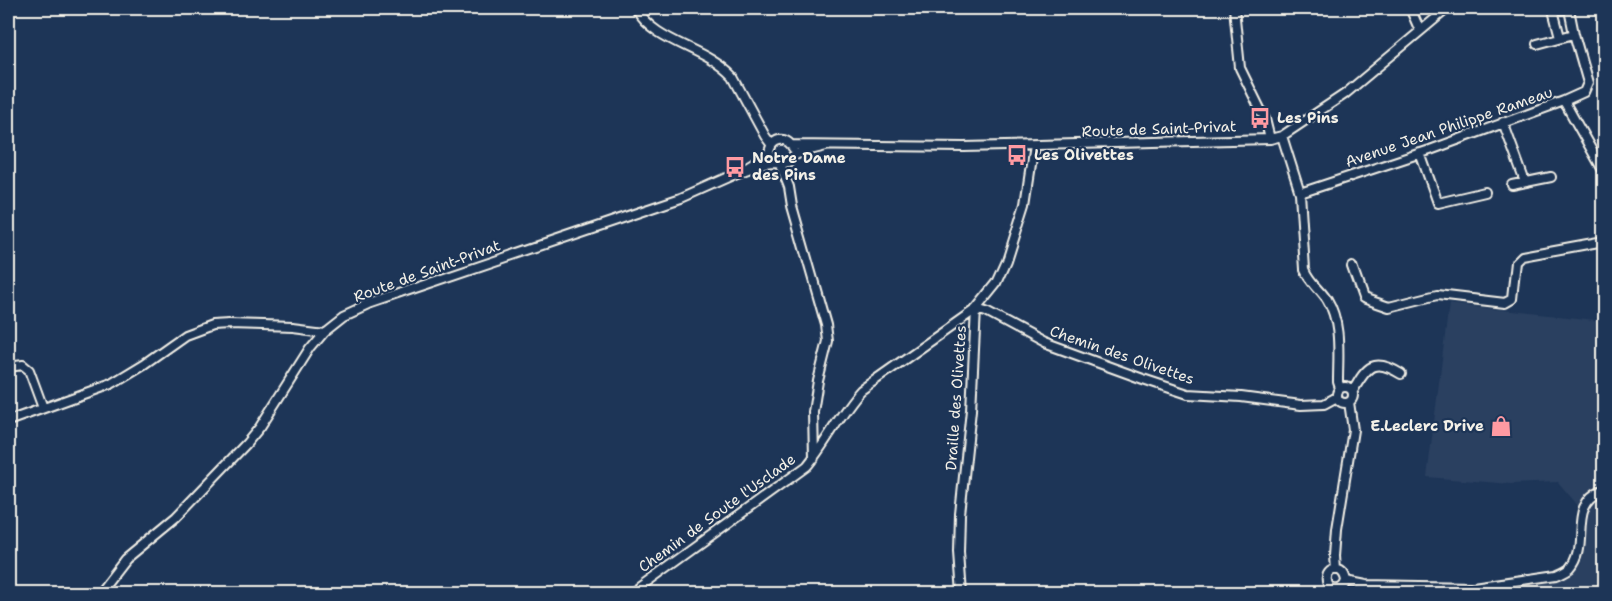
<svg xmlns="http://www.w3.org/2000/svg" width="1612" height="601" font-family="'Shantell Sans',sans-serif">
<style>
.built{fill:#2a4060}
.lines{fill:none;stroke-linecap:round;stroke-linejoin:round}
.minor-casing{stroke:#f4f1e8;stroke-width:12}
.minor{stroke:#1d3557;stroke-width:8}
.labels{text-anchor:middle;stroke-width:4.5;stroke-linejoin:round;paint-order:stroke}
.poi-label{font-size:15px;font-weight:bold;fill:#f4f1e8;stroke:#1d3557;text-anchor:start}
.street-label{font-size:15px;fill:#f4f1e8;stroke:#1d3557}
</style>
<rect width="100%" height="100%" fill="#1d3557"/>
<filter id="ink" filterUnits="userSpaceOnUse"><feTurbulence type="fractalNoise" baseFrequency=".0167" numOctaves="2"/><feDisplacementMap in="SourceGraphic" scale="12" xChannelSelector="R" yChannelSelector="G"/><feConvolveMatrix kernelMatrix="1 2 1 2 8 2 1 2 1" color-interpolation-filters="sRGB"/></filter>
<g filter="url(#ink)">
<path class="built" d="M 1449,304 L 1604,321 L 1604,593 L 1494,593 L 1493,591 L 1562,578 L 1582,563 L 1587,516 L 1558,482 L 1511,484 L 1427,477 Z"/>
<g class="lines">
<defs>
<path id="minor" d="M 635,8 C 656,44 704,46 733,77 L 765,136 L 771,144
M 1234,8 L 1240,68 L 1265,119 L 1270,139
M 1410,8 L 1420,31
M 1560,37 L 1554,14 L 1557,10 L 1569,9 L 1574,34
M 1537,44 L 1574,34 L 1588,83 L 1584,92 L 1564,101
M 1503,122 L 1525,182
M 1282,136 L 1300,193 L 1305,269 C 1311,283 1319,287 1327,299 C 1342,324 1338,354 1338,382 L 1340,388
M 792,145 L 964,147 L 1270,139 L 1282,136 L 1345,94 L 1448,8
M 1420,153 L 1438,203 L 1485,192
M 774,162 L 769,153 C 771,138 786,135 793,148
M 780,164 L 789,187 L 792,206 L 826,325 L 828,341 L 818,381 L 813,412 L 814,458
M 745,168 L 769,153
M 1512,185 L 1551,177
M 1300,193 L 1430,150 L 1564,101 L 1604,172
M 1352,267 L 1363,298 L 1389,307 L 1437,295 L 1505,303 L 1512,299 L 1516,262 L 1522,256 L 1604,241
M 8,367 L 23,365 L 29,370 L 43,408
M1337 395a8 8 0 1 1 16 0a8 8 0 1 1-16 0Z
M 1353,391 C 1367,366 1374,357 1401,374
M 8,421 L 111,384 L 144,364 L 185,335 L 212,325 L 229,324 L 293,326 L 325,330
M 1336,570 L 1335,556 L 1337,529 L 1353,430 L 1349,402
M 1346,581 L 1366,585 L 1473,587 L 1557,575 C 1561,573 1566,571 1570,568 C 1592,544 1565,505 1604,489
M 1330,588 C 1318,571 1343,560 1346,581
M 1330,588 C 1337,591 1344,589 1346,581
M 98,594 L 125,559 L 176,517 L 246,444 L 260,427 L 310,348 L 325,330 L 344,315 L 368,304 L 681,198 L 735,174 L 764,163 L 774,162 L 784,163 L 788,162 L 793,156 L 802,152 L 826,146
M 630,594 L 807,466 C 827,442 840,413 861,390 L 976,309 L 986,312 L 1044,343 L 1143,379 L 1188,394 L 1241,397 L 1301,405 L 1324,404 L 1337,397
M 962,594 L 959,553 L 960,514 L 971,410 L 976,309 L 997,283 L 1007,261 L 1025,204 L 1034,146"/>
</defs>
<use href="#minor" class="minor-casing"/>
<use href="#minor" class="minor"/>
</g>
</g>
<defs>
<symbol id="bus-bare" viewBox="-9 -9 18 18"><path d="M-5-6H5V4H4V6H2V4H-2V6H-4V4H-5ZM-3.5-4V0h7V-4ZM-3.5 1.2v1.5H-2V1.2ZM2 1.2v1.5H3.5V1.2Z" fill="#ff9aa2" stroke="#1d3557" stroke-width="2.5" paint-order="stroke"/></symbol>
<symbol id="shop-bare" viewBox="-9 -9 18 18"><path d="M-5-2.5h2.3a2.7 3.5 0 0 1 5.4 0H5L5.5 6h-11ZM-1.5-2.5h3a1.5 2.3 0 0 0-3 0Z" fill="#ff9aa2" stroke="#1d3557" stroke-width="2.5" paint-order="stroke"/></symbol>
</defs>
<g fill-rule="evenodd">
<use href="#bus-bare" x="1245" y="103" width="30" height="30"/>
<use href="#bus-bare" x="1002" y="140" width="30" height="30"/>
<use href="#bus-bare" x="720" y="152" width="30" height="30"/>
<use href="#shop-bare" x="1486" y="411" width="30" height="30"/>
</g>
<g class="labels">
<g class="poi-label">
<text x="1277" y="123">Les Pins</text>
<text x="1034" y="160">Les Olivettes</text>
<text x="752" y="163">Notre Dame<tspan x="752" dy="17">des Pins</tspan></text>
<text x="1484" y="431" text-anchor="end">E.Leclerc Drive</text>
</g>
<g class="street-label">
<text transform="translate(1449 127) rotate(-19)" y="5">Avenue Jean Philippe Rameau</text>
<text transform="translate(1159 129) rotate(-2)" y="5">Route de Saint-Privat</text>
<text transform="translate(427 271) rotate(-20)" y="5">Route de Saint-Privat</text>
<text transform="translate(1122 355) rotate(19)" y="5">Chemin des Olivettes</text>
<text transform="translate(956 398) rotate(-86)" y="5">Draille des Olivettes</text>
<text transform="translate(717 513) rotate(-36)" y="5">Chemin de Soute l'Usclade</text>
</g>
</g>
<rect width="1612" height="601" fill="none" stroke="#1d3557" stroke-width="30"/>
<rect x="15" y="15" width="1582" height="571" fill="none" stroke="#f4f1e8" stroke-width="2" filter="url(#ink)"/>
</svg>
